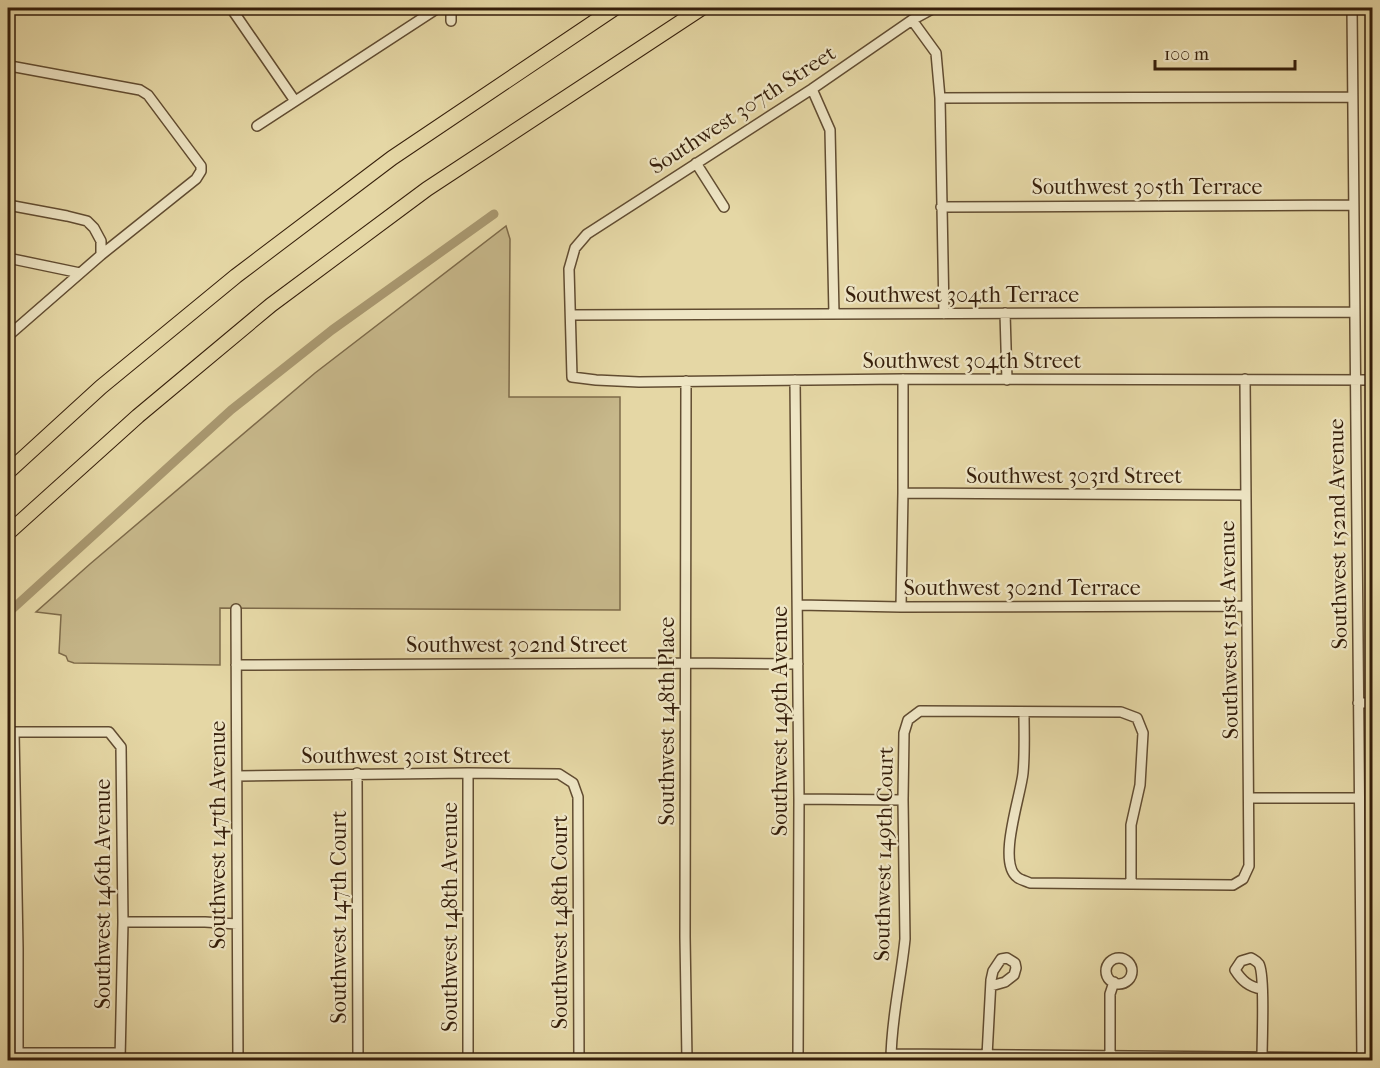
<svg xmlns="http://www.w3.org/2000/svg" width="1380" height="1068" font-family="'IM FELL French Canon',serif">
<style>
.green{fill:#c7b88b;stroke:#7e6b4a;stroke-width:1.5}
.lines{fill:none;stroke-linecap:round;stroke-linejoin:round}
.canal{stroke:#a99870;stroke-width:9}
.minor-casing{stroke:#614c31;stroke-width:12}
.highway-casing{stroke:#351e0a;stroke-width:16}
.minor{stroke:#eee5c4;stroke-width:9}
.highway{stroke:#e5d7a5;stroke-width:14}
.labels{text-anchor:middle;stroke-width:4.5;stroke-linejoin:round;paint-order:stroke}
.street-label{font-size:22px;fill:#351e0a;stroke:#eee5c4}
</style>
<rect width="100%" height="100%" fill="#e5d7a5"/>
<filter id="stains"><feTurbulence type="fractalNoise" baseFrequency=".00333" numOctaves="4"/><feColorMatrix values="0 0 0 0 .2 0 0 0 0 .09 0 0 0 0 .02 0 0 0 .5 -.17"/></filter>
<radialGradient id="worn" r=".72"><stop offset=".6" stop-color="#630" stop-opacity="0"/><stop offset="1" stop-color="#630" stop-opacity=".3"/></radialGradient>
<path class="green" d="M 506,226 L 510,239 L 509,397 L 620,397 L 620,610 L 220,608 L 220,665 L 74,663 L 68,661 L 66,656 L 59,653 L 61,615 L 36,612 L 90,564 L 315,373 Z"/>
<g class="lines">
<path class="canal" d="M 8,613 L 231,410 L 332,330 L 494,214"/>
<defs>
<path id="minor" d="M 231,8 L 295,101
M 451,8 L 451,21
M 934,8 L 912,20 L 812,89 L 587,234 L 575,248 L 569,269 L 572,377 L 596,380 L 639,382 L 903,379 L 1372,380
M 1352,8 L 1362,1060
M 912,20 L 936,53 L 940,98 L 944,314
M 8,68 L 10,66 L 140,90 L 148,95 L 201,166 L 201,171 L 196,179 L 101,255 L 8,336
M 812,89 L 830,130 L 834,314
M 940,98 L 1352,97
M 257,126 L 438,8
M 696,163 L 724,207
M 8,205 L 67,216 L 87,221 L 94,228 L 101,241 L 101,255
M 941,207 L 1353,205
M 8,258 L 80,273
M 1005,313 L 1007,380
M 571,315 L 1354,312
M 795,380 L 799,799 L 798,1060
M 686,381 L 685,937 L 687,1060
M 903,493 L 1245,495
M 798,605 L 901,607 L 1247,606
M 901,607 L 903,493 L 903,379
M 236,609 L 238,1060
M 236,665 L 686,663 L 798,664
M 1358,703 L 1372,703
M 1024,712 C 1024,732 1025,753 1023,773 C 1021,795 997,862 1017,877 C 1020,880 1026,881 1030,883 L 1233,885 L 1243,879 L 1249,866 L 1245,379
M 14,732 L 18,948 L 18,1053
M 8,733 L 14,732 L 109,732 L 121,747 L 123,922 L 120,1060
M 357,773 L 358,1060
M 468,773 L 468,1060
M 237,776 L 468,773 L 559,774 L 573,783 L 578,797 L 579,1060
M 1249,798 L 1359,798
M 799,799 L 903,800
M 123,922 L 205,922 L 237,924
M1106 971a13 13 0 1 1 26 0a13 13 0 1 1-26 0Z
M 1262,989 C 1249,987 1242,981 1235,970 L 1241,961 L 1251,958 C 1254,960 1257,961 1259,964 C 1265,974 1262,1041 1262,1057
M 8,1053 L 120,1053
M 891,1054 L 1362,1058
M 1110,1055 L 1110,994 L 1114,982
M 987,1056 L 991,980 L 993,971 L 1001,959 L 1007,958 L 1015,963 L 1016,968 L 1014,975 L 1005,982 L 991,986
M 891,1060 C 891,1019 901,980 905,939 L 903,800 L 904,733 L 908,720 L 920,711 L 1121,712 L 1137,718 L 1143,733 L 1140,785 L 1131,825 L 1131,883"/>
<path id="highway" d="M 8,472 L 101,387 L 236,276 L 392,158 L 615,8
M 8,533 L 138,416 L 271,305 L 427,189 L 702,8"/>
</defs>
<use href="#minor" class="minor-casing"/>
<use href="#highway" class="highway-casing"/>
<use href="#minor" class="minor"/>
<use href="#highway" class="highway"/>
</g>
<g class="labels">
<g class="street-label">
<text transform="translate(742 109) rotate(-33)" y="8">Southwest 307th Street</text>
<text x="1147" y="194">Southwest 305th Terrace</text>
<text x="962" y="302">Southwest 304th Terrace</text>
<text x="972" y="368">Southwest 304th Street</text>
<text x="1074" y="483">Southwest 303rd Street</text>
<text transform="translate(1337 534) rotate(-91)" y="8">Southwest 152nd Avenue</text>
<text x="1022" y="595">Southwest 302nd Terrace</text>
<text transform="translate(1228 630) rotate(-91)" y="8">Southwest 151st Avenue</text>
<text x="517" y="652">Southwest 302nd Street</text>
<text transform="translate(666 721) rotate(-90)" y="8">Southwest 148th Place</text>
<text transform="translate(779 721) rotate(-90)" y="8">Southwest 149th Avenue</text>
<text x="406" y="763">Southwest 301st Street</text>
<text transform="translate(217 835) rotate(-90)" y="8">Southwest 147th Avenue</text>
<text transform="translate(883 854) rotate(-89)" y="8">Southwest 149th Court</text>
<text transform="translate(102 894) rotate(-90)" y="8">Southwest 146th Avenue</text>
<text transform="translate(338 917) rotate(-90)" y="8">Southwest 147th Court</text>
<text transform="translate(449 917) rotate(-90)" y="8">Southwest 148th Avenue</text>
<text transform="translate(559 922) rotate(-90)" y="8">Southwest 148th Court</text>
</g>
</g>
<rect width="1380" height="1068" fill="none" stroke="#e5d7a5" stroke-width="30"/>
<rect x="9" y="9" width="1362" height="1050" fill="none" stroke="#351e0a" stroke-width="3"/>
<rect x="15" y="15" width="1350" height="1038" fill="none" stroke="#351e0a" stroke-width="1.5"/>
<path d="M1155 60v9h140v-9" fill="none" stroke="#351e0a" stroke-width="3"/>
<text x="1164" y="60" font-size="18" fill="#351e0a" stroke="#eee5c4" stroke-width="4.5" paint-order="stroke">100 m</text>
<rect width="100%" height="100%" filter="url(#stains)"/>
<rect width="100%" height="100%" fill="url(#worn)"/>
</svg>
